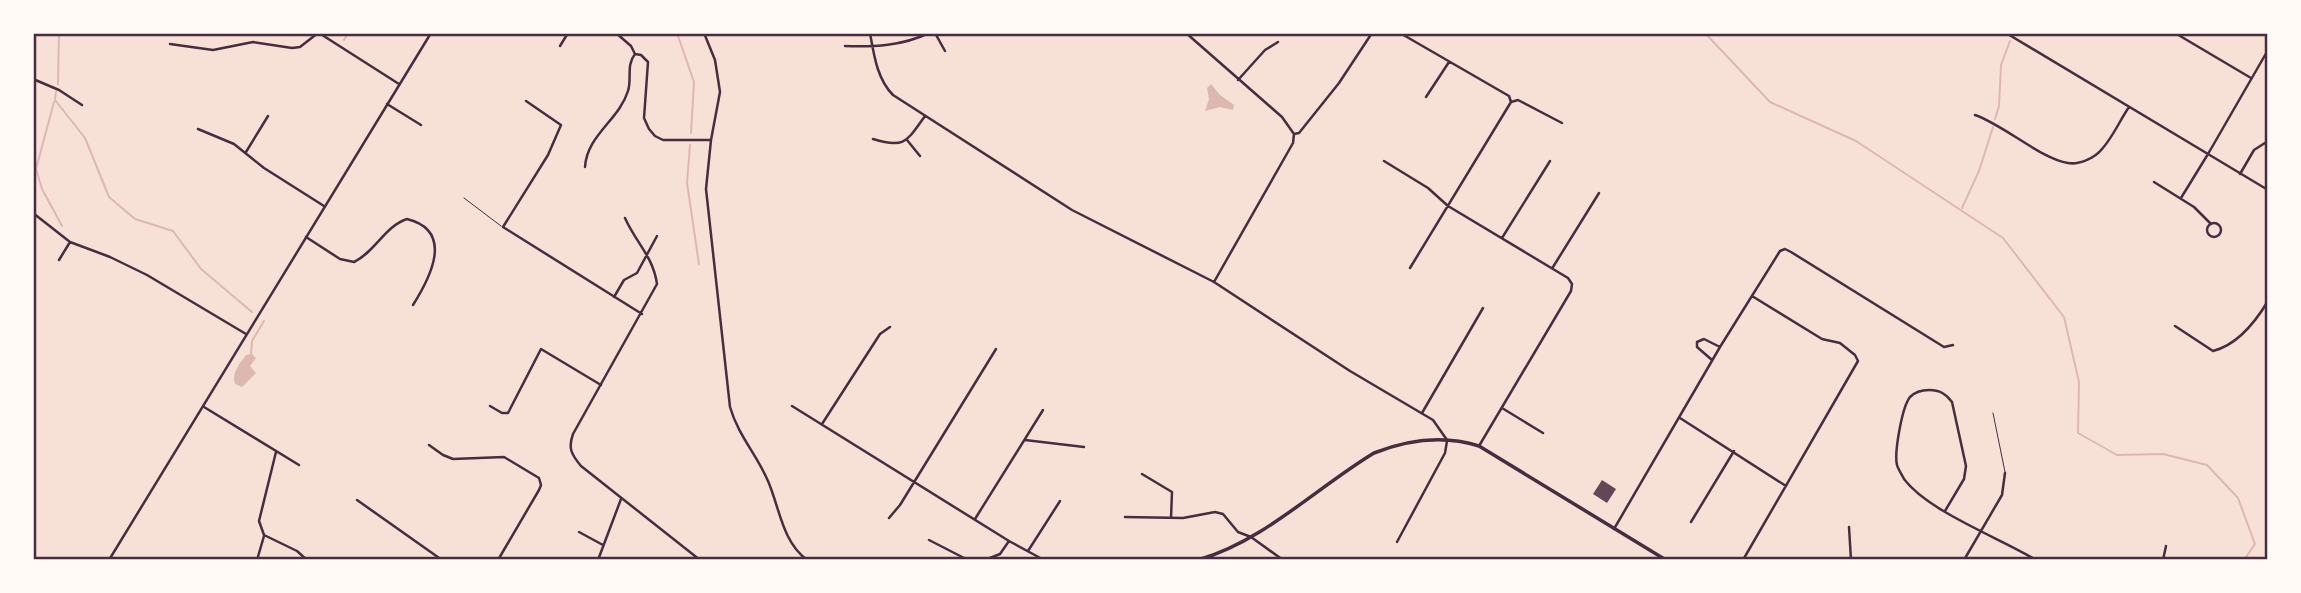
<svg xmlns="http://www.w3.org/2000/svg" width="2301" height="593" font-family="'Work Sans',sans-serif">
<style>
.water{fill:#dcb8b0}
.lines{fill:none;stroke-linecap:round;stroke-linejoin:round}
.stream{stroke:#dcb8b0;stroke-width:2}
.building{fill:#644757}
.service{stroke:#4a2c40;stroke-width:1}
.minor{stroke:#4a2c40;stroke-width:2.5}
.tertiary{stroke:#4a2c40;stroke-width:2.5}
.secondary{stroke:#4a2c40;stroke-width:3.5}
.neatline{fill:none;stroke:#4a2c40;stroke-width:2.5}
</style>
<rect width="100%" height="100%" fill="#f7e1d7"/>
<path class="water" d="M 1211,84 L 1220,95 L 1234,105 L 1233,110 L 1220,107 L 1205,111 L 1209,99 L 1207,88 Z
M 252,354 L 256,358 L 250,366 L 256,373 L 242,387 L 235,384 C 231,373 240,363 246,355 Z"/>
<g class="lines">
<path class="stream" d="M 677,33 L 694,82 L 691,133
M 1705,33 L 1770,102 L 1856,141 L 2003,238 L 2064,317 L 2079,382 L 2078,433 L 2117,455 L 2163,454 L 2207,465 L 2238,498 L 2255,544 L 2244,560
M 344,40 L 348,33
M 58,84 L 59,33
M 56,92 L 55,100 L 85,138 L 109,197 L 135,219 L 173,231 L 201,269 L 252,312
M 54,102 L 36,169 L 42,189 L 62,226
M 1995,119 L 1999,106 L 2001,65 L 2010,41
M 690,145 L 687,183 L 699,264
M 1962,208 L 1979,171 L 1993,127
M 251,354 L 252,341 L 264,321"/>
</g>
<path class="building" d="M 1602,480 L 1616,489 L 1607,503 L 1593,494 Z"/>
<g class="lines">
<path class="service" d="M 464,198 L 501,226
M 1993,413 L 2005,472"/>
<path class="minor" d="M 319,33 L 399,84
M 616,33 L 631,46 L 635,54 L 641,55 L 648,62 L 644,118 L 649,129 L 655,136 L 663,140 L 711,140
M 704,33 L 715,60 L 720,92 L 711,140 L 706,189 L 730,407 C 738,435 757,455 768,481 C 780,509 782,541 807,560
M 870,33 C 874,55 877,79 893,95 L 1072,210 L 1214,282 L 1293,143 L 1294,134 L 1299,133 L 1339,83 L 1372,33
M 935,33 L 945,51
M 1186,33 L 1282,117 L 1294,134
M 1400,33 L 1509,96 L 1511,102 L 1518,100 L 1562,123
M 2006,33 L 2208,154 L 2181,198
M 2175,33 L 2251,78
M 170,44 L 213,50 L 253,42 L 292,48 L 300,47 L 318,33
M 560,46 L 568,33
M 845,46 C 874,47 902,46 929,33
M 33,79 L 59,90 L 82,105
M 1238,80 L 1265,50 L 1278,42
M 1426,97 L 1449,62
M 526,101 L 561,125 L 548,155 L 503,227 L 642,314
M 387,104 L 421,125
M 1975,115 C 2004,125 2041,159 2068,163 C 2079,165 2095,158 2102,149 C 2113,137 2120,120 2129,107
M 198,129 L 234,144 L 264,168 L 324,206
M 873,139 C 905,149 907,141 925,116
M 907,140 L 920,156
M 246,152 L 268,116
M 1384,161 L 1428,188 L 1448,206 L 1568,278 L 1572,284 L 1571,291 L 1479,446
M 585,167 C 587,135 619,120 628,91 C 632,79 626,65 635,54
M 2240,174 L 2254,150 L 2268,141
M 2154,182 L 2194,207 L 2211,224
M 33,213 L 70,242 L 110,257 L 147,275 L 246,334
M 625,218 C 636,243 653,256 657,284 L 573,434 C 568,448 571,454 581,466 L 700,560
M2207 230a7 7 0 1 1 14 0a7 7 0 1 1-14 0Z
M 306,237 L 340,259 L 354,262 C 375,252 385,226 407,219 C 455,231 430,278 413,305
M 1502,238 L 1550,161
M 59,260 L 70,242
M 1553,267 L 1599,193
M 1410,268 L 1511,102
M 614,297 L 624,280 L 637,273 L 657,236
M 2175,326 L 2213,351 C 2237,345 2256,321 2268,301
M 1712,360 L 1697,347 L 1697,342 L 1704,339 L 1720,347
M 490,406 L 502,413 L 508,413 L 541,349 L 601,385
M 792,406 L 1009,541 L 1044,560
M 204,407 L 299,465
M 1502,408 L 1543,433
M 1422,413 L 1483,308
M 1680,418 L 1786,486
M 822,424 L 880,334 L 890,327
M 1025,440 L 1084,447
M 429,445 L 443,455 L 453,459 L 504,457 L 539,478 L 541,485 L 539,490 L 498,560
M 276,452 L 259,521 L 264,535 L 297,551 L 307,560
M 1142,474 L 1172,492 L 1171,518
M 357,500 L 442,560
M 1945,511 L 1964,479 L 1966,466 L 1952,402 C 1946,394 1940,390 1929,390 C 1923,390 1915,392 1910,397 C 1902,407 1894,453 1897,465 C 1898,469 1902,475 1904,479 C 1929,512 2000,538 2036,560
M 1125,517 L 1183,518 L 1215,512 L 1223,514 L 1238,532 L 1251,537 L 1283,560
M 889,518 L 900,505 L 996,349
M 975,519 L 1043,410
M 1691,522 L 1734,451
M 1849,527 L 1851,560
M 1614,529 L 1720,347 L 1780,251 L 1785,249 L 1791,252 L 1944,347 L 1953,345
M 579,532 L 603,545
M 929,540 L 968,560
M 1397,542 L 1445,453 L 1447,441
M 1028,551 L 1060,501
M 257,560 L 264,536
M 598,560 L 621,499
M 985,560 L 1000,554 L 1009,541
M 1743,560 L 1858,361 L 1855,355 L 1840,343 L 1822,339 L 1752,296
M 1964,560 L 2002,495 L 2005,473
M 2163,560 L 2166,546"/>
<path class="tertiary" d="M 2268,50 L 2208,154 L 2268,190
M 1214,282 L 1350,371 L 1433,420 L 1447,440
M 109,560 L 431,33"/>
<path class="secondary" d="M 1198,560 C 1264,541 1316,488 1374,453 C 1407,440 1444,435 1479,446 L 1666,560"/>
</g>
<rect width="2301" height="593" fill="none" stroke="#fffaf5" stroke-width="70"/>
<rect x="35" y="35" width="2231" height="523" class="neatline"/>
</svg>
